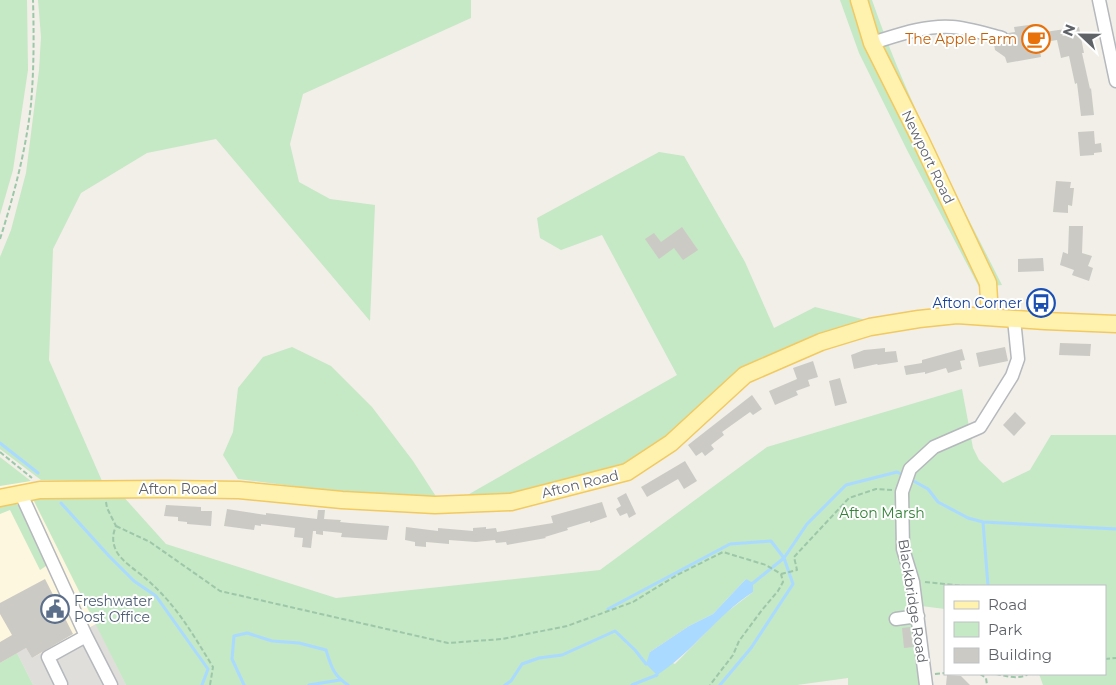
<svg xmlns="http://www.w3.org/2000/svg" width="1116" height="685" font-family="Montserrat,sans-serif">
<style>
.commercial{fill:#fef7e0}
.industrial{fill:#e0deda}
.green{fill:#c5e8c5;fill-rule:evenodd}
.water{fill:#aadaff}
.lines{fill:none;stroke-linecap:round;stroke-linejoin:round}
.stream{stroke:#aadaff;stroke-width:3}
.building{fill:#cccac5}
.minor-casing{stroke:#b5b8bc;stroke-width:15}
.major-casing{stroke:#f2c960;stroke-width:19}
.path{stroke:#9cc7a9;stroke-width:2;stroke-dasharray:5 2.5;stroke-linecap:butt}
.minor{stroke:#fff;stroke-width:12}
.major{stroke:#fff2af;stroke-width:16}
.labels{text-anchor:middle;stroke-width:4;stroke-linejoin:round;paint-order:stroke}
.food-label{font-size:14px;fill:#c56008;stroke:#fff;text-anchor:end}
.street-label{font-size:14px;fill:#5f6368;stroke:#fff}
.transit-label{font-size:14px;fill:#164399;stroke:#fff;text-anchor:end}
.park-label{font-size:14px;fill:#348238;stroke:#fff}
.service-label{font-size:14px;fill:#4e5e75;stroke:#fff;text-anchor:start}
</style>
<rect width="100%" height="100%" fill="#f1efe8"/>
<path class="commercial" d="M 0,457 L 31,481 L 33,499 L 96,624 L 32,658 L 26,648 L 0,663 Z"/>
<path class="industrial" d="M 96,624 L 126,685 L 33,685 L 17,653 L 26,648 L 32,658 Z"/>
<path class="green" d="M 0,0 L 27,0 L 28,70 L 13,170 L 0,215 Z
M 38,0 L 471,0 L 471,18 L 303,94 L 290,144 L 299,182 L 330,199 L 375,205 L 370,321 L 216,139 L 147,153 L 81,193 L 53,249 L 49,360 L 102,481 L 41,480 L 0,449 L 0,257 L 11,230 L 26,173 L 39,70 L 41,37 Z
M 840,0 L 872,0 C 906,99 955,192 1002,285 L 979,287 L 907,150 L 859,53 Z
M 659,152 L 684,156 L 745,262 L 774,328 L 815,307 L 870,321 L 741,370 L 666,436 L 623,467 L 512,497 L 464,497 L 677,375 L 602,235 L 561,250 L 540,238 L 537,218 Z
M 292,347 L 331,366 L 372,407 L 413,461 L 437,498 L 346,493 L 238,479 L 223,455 L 233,432 L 238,388 L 263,357 Z
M 962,389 L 973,448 L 979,460 L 1003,483 L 1030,470 L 1051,435 L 1116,435 L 1116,685 L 1043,685 L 1039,674 L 1105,674 L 1105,586 L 945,586 L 945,609 L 913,605 L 924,685 L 848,685 L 848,678 L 797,685 L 126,685 L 33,499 L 121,494 L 166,544 L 336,598 L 600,570 L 767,447 ZM 746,579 L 753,592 L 723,615 L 675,664 L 650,652 L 689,626 L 713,614 Z
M 0,457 L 31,481 L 0,486 Z
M 0,504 L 16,504 L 24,508 L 49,564 L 40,570 L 10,510 L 0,514 Z
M 17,653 L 33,685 L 0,685 L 0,663 Z"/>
<path class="water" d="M 746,579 L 753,583 L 753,592 C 717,615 693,652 657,675 L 646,664 L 650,652 L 689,626 L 713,614 Z"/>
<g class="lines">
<path class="stream" d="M 0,443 L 38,473
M 910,479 L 928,489 L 938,502 L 968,518 L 983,522 L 1116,529
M 61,503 L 109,556 L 134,581 L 156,596 L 208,669 L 202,685
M 983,522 L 988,586
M 753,583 L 784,558 L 807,524 L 846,485 L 897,472 L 905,476
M 608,609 L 730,544 L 771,541 L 784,558 L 793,584 L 751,648 L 720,685
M 244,685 L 232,659 L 234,636 L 247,633 L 272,641 L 299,643 L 326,650 C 331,666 333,675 348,685
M 309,685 L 340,680
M 505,685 L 511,681 L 522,664 L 539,658 L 562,655 L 615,631 L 635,650 L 646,664
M 632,685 L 657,675"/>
</g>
<path class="building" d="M 1036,24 L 1038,33 L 1079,27 L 1084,53 L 1082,53 L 1090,89 L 1091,88 L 1094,115 L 1081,116 L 1077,83 L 1075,84 L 1069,56 L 1061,58 L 1057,40 L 1039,43 L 1041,57 L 1007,63 L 1005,57 L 995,50 L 994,44 L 1004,46 L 1008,43 L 1010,40 L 1008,33 L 1015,32 L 1014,27 Z
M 1094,131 L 1095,144 L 1101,143 L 1102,152 L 1094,153 L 1094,155 L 1080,156 L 1078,132 Z
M 1056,181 L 1071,182 L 1070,188 L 1074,188 L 1072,206 L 1068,205 L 1068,213 L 1053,212 Z
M 1069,226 L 1083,226 L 1082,253 L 1092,256 L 1088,266 L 1093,268 L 1089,281 L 1072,275 L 1074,270 L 1060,265 L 1063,252 L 1068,254 Z
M 682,227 L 698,250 L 683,260 L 674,248 L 659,259 L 645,239 L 654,233 L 661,242 Z
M 1043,258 L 1044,271 L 1018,272 L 1018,259 Z
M 1060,343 L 1091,344 L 1090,356 L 1059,355 Z
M 1005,347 L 1008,361 L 979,367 L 976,353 Z
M 885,348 L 885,352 L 896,351 L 898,362 L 878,365 L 877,364 L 854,369 L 851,355 L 864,350 Z
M 962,349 L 965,360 L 960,361 L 962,369 L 948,373 L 946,368 L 925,374 L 925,372 L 906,375 L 904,366 L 922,363 L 922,360 Z
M 813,361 L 818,377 L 808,380 L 810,386 L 796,391 L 798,395 L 775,405 L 769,391 L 797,379 L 793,368 Z
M 840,378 L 847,403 L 835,406 L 829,381 Z
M 752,395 L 762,409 L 753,415 L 750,412 L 722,432 L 724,435 L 711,445 L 714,449 L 705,456 L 702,452 L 696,456 L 688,445 Z
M 1015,412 L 1026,423 L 1014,436 L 1003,425 Z
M 685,461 L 697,481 L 684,489 L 678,479 L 647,497 L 641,487 Z
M 626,493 L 636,514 L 629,518 L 627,513 L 620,516 L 616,509 L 621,506 L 617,498 Z
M 602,502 L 607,517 L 590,523 L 590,521 L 567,528 L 568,530 L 545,537 L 546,538 L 507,545 L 506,542 L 496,543 L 495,540 L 476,542 L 449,540 L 449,544 L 426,542 L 426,547 L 415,546 L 415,542 L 405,540 L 406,527 L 438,531 L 438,528 L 473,531 L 473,528 L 486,527 L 486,529 L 496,528 L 497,532 L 553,523 L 551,516 Z
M 166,505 L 201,507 L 201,511 L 212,511 L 211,526 L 187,524 L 187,522 L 178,521 L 178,517 L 164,516 Z
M 227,509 L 266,515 L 266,513 L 317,519 L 318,510 L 325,510 L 324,519 L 341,520 L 340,522 L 350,523 L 389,526 L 387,540 L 341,537 L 342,533 L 323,531 L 323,535 L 316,534 L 316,531 L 313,531 L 311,548 L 302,547 L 303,538 L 294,537 L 295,528 L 261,524 L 261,526 L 255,525 L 254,530 L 224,526 Z
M 45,579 L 73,634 L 32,658 L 26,648 L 0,663 L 0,642 L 12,635 L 0,614 L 0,603 Z
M 910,627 L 913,647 L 904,648 L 902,628 Z
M 947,675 L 961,676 L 970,685 L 946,685 Z"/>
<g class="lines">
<defs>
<path id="minor" d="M 1099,0 L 1116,81
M 872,43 C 898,35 925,25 952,27 C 968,28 986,34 1002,38
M 21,494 L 86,636 L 48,657 L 61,684
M 896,619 L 918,616
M 86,636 L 111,685
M 926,685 L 913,582 L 903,549 L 902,492 L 910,469 L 934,447 L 980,427 L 1012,376 L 1018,359 L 1014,319"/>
<path id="major" d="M 859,0 L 872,43 L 920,139 L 988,283 L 990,316
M 0,498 L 40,490 L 166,489 L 239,490 L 342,500 L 435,505 L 511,502 L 627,472 L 671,443 L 745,375 L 821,342 L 870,327 L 919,319 L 957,315 L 1045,321 L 1116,324"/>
</defs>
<use href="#minor" class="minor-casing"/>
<use href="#major" class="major-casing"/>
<path class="path" d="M 0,239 C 14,195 26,150 31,104 C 34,69 34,35 33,0
M 0,452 L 32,478
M 106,502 L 107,508 L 116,526 C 113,533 112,540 115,548 C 119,560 136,570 145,578 C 176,604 192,633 213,667 L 210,685
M 116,526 L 150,542 L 220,591 L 448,643 L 502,639 L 567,626 L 633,602 L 677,575 L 723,552 L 766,565 L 781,574 L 783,582 L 778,591 L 762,610 L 739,641 L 733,655 L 710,685
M 781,574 L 797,570 L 794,557 L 849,498 L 876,489 L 892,490
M 925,582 L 966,586
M 1105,659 L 1116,658
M 935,674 L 945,673
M 980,674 L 986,678 L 987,685
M 996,674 C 1006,676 1020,680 1028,674"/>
<use href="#minor" class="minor"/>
<use href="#major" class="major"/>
</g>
<defs>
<symbol id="cafe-ring" viewBox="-11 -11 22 22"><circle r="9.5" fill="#fff" stroke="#e8710a" stroke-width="1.5"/><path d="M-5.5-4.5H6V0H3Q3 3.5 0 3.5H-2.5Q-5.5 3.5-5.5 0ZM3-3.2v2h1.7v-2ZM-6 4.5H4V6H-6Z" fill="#e8710a"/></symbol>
<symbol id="bus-ring" viewBox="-11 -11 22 22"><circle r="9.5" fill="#fff" stroke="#1a4fb4" stroke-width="1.5"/><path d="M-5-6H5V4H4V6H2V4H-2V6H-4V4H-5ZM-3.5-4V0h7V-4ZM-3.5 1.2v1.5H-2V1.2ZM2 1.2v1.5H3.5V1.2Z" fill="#1a4fb4"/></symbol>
<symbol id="civic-ring" viewBox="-11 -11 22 22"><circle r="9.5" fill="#fff" stroke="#5c6f8a" stroke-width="1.5"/><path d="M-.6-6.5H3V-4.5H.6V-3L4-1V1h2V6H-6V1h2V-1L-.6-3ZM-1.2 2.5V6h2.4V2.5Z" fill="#5c6f8a"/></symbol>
</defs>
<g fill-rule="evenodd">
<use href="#cafe-ring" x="1020" y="23" width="32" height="32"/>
<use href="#bus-ring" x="1025" y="287" width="32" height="32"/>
<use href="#civic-ring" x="39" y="593" width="32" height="32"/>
</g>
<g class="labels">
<g class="food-label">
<text x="1017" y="44">The Apple Farm</text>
</g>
<g class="street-label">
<text transform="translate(928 157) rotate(64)" y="5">Newport Road</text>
<text transform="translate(580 484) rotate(-14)" y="5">Afton Road</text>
<text x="178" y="494">Afton Road</text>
<text transform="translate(913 601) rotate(81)" y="5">Blackbridge Road</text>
</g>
<g class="transit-label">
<text x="1022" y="308">Afton Corner</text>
</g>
<g class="park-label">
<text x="882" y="518">Afton Marsh</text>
</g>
<g class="service-label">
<text x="74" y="606">Freshwater<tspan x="74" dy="16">Post Office</tspan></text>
</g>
</g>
<rect x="944" y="585" width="162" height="90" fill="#ffffff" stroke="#bfc1c3"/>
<rect x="954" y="601" width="25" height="8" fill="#fff2af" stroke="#bfc1c3"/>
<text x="988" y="610" font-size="15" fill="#5f6368">Road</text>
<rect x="954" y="622" width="25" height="15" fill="#c5e8c5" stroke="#bfc1c3"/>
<text x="988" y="635" font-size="15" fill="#5f6368">Park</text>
<rect x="954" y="648" width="25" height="15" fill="#cccac5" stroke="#bfc1c3"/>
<text x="988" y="660" font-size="15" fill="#5f6368">Building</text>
<g transform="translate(1081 35) rotate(292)" stroke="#ffffff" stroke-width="4" paint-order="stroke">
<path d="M0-4L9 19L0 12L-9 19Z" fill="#5f6368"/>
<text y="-8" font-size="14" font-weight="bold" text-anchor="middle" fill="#5f6368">N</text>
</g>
</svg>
